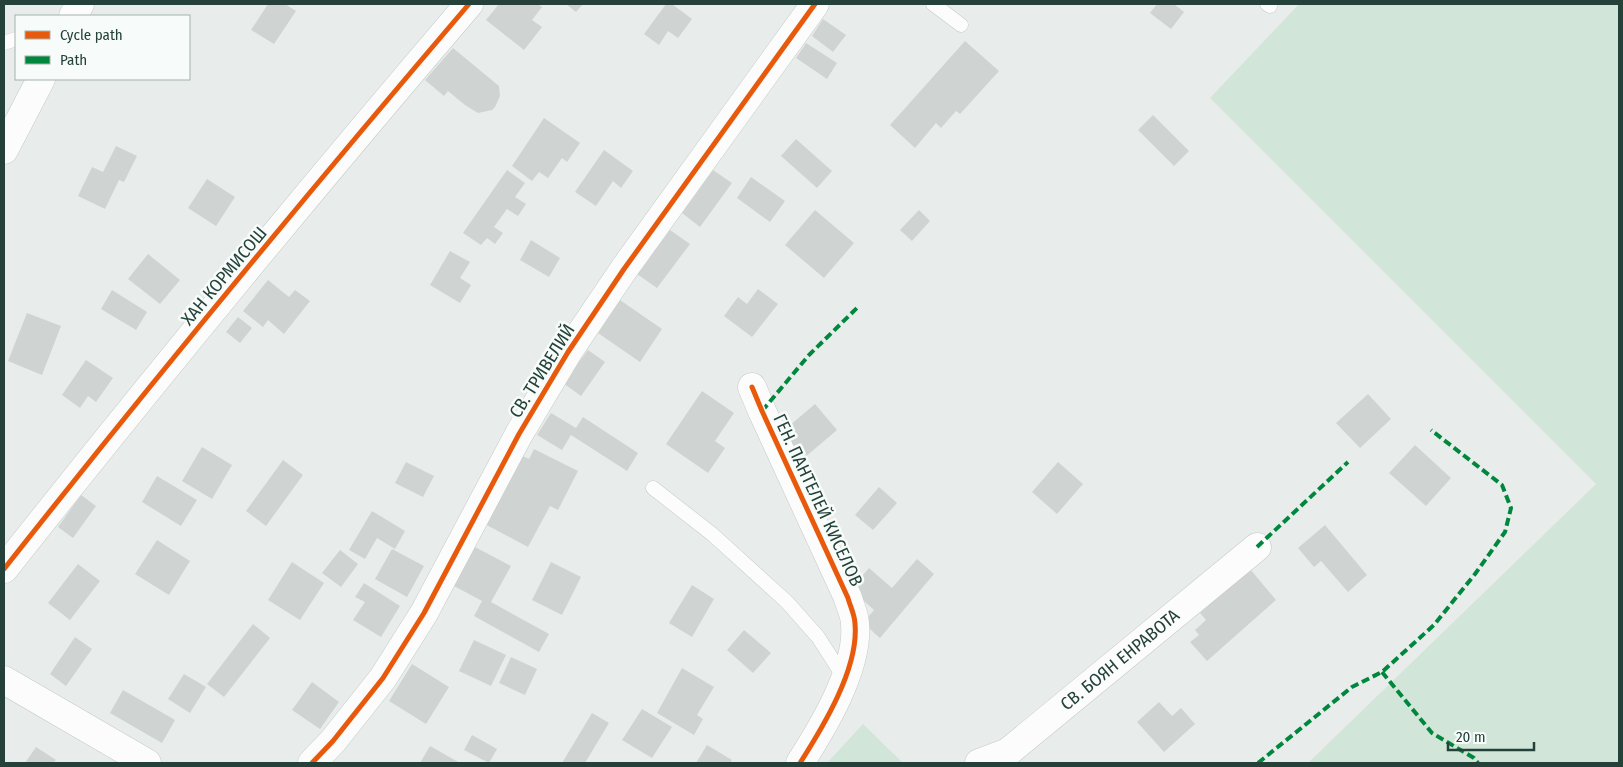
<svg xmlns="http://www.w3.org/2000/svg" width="1623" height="767" font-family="'Fira Sans Condensed',sans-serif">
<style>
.green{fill:#d1e6d8}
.building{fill:#cfd4d2}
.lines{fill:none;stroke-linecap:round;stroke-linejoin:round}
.lane-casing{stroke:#c5cac8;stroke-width:15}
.street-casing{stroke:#c5cac8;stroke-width:29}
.lane{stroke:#fcfcfc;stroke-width:14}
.street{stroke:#fcfcfc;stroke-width:28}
.quiet{stroke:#00873e;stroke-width:4;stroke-dasharray:8 4;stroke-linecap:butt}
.cycleway-casing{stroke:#f7fbf9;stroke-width:8}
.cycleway{stroke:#e8590c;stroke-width:5}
.labels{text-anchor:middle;stroke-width:5;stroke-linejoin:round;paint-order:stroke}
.street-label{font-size:18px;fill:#24423a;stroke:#f7fbf9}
</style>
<rect width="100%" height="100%" fill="#e8edeb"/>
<path class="green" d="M 1299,4 L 1619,4 L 1619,763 L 1308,763 L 1596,484 L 1210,98 Z
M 863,724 L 903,763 L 827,763 Z"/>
<path class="building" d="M 268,4 L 285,4 L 296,11 L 274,44 L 251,30 Z
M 499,4 L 538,4 L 542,7 L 532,20 L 542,27 L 524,50 L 486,20 Z
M 566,4 L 583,4 L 576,12 Z
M 666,4 L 672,4 L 692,19 L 678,38 L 668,31 L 659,45 L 644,34 Z
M 1157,4 L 1174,4 L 1184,12 L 1171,29 L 1150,13 Z
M 823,19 L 846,35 L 833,52 L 812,36 Z
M 965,41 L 999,71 L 960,114 L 956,111 L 941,128 L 936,123 L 915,148 L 890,125 Z
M 806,43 L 837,63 L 827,79 L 796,58 Z
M 453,48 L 499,86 L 500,96 L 495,107 L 492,110 L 478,113 L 465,105 L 448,91 L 444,96 L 425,80 Z
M 1153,115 L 1189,151 L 1174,166 L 1138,130 Z
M 544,118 L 580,143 L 567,162 L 562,158 L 548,178 L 539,172 L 532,181 L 512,166 Z
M 796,139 L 832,171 L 817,188 L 781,156 Z
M 116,146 L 137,156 L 124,182 L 119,180 L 105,209 L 78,196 L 92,167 L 103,172 Z
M 604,150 L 633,171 L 621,188 L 613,181 L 596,206 L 575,192 Z
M 507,170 L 525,183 L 515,197 L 526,204 L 518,216 L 507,209 L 494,227 L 503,233 L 495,244 L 487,238 L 481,245 L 463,233 Z
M 713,170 L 732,183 L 700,227 L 682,213 Z
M 751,177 L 785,201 L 770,222 L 737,198 Z
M 207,179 L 235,197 L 216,226 L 188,208 Z
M 815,210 L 854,243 L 824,278 L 785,245 Z
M 919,210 L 930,221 L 912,241 L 900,230 Z
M 670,230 L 690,244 L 657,288 L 637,274 Z
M 531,240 L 560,258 L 549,277 L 520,260 Z
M 450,251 L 470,262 L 460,278 L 471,285 L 460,303 L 430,285 Z
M 148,254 L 180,280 L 160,304 L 128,279 Z
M 268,280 L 289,297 L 295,290 L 310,301 L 284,334 L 268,320 L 263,327 L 243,311 Z
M 758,289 L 778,304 L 752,337 L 724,316 L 738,297 L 747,304 Z
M 112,290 L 147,312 L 136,330 L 101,309 Z
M 620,300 L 662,329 L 640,362 L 598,333 Z
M 27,313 L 61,326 L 42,375 L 8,361 Z
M 238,317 L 252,328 L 240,343 L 226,332 Z
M 588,350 L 605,362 L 581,396 L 563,383 Z
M 86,360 L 113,378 L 96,402 L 88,396 L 80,408 L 62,395 Z
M 702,391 L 734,413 L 715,441 L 725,448 L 708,473 L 666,444 Z
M 1368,394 L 1391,419 L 1360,448 L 1336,423 Z
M 815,404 L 837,430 L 804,458 L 782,432 Z
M 551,413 L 576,428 L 583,417 L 638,453 L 627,471 L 571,435 L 562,450 L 537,435 Z
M 1415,445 L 1451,478 L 1426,506 L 1389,473 Z
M 202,447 L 232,465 L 212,499 L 182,481 Z
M 534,449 L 578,471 L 558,510 L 550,506 L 528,547 L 483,523 L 520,455 L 529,459 Z
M 283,460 L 303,475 L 266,526 L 246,511 Z
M 406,462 L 434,476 L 423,497 L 395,483 Z
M 1058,462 L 1083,484 L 1057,514 L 1032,492 Z
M 157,476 L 197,500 L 181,526 L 142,502 Z
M 879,487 L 897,503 L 873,530 L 855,515 Z
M 81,495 L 96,506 L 73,538 L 58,527 Z
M 372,511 L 405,531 L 395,549 L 377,538 L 365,559 L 349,550 Z
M 1325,525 L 1367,575 L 1348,592 L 1321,561 L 1314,567 L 1298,548 Z
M 157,540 L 190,561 L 169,595 L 135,574 Z
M 475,547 L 511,566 L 491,602 L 549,634 L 539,652 L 474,616 L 482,601 L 454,586 Z
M 392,549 L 424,566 L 407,597 L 375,579 Z
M 340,550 L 358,564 L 341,587 L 322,573 Z
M 917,559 L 934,574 L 880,638 L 863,623 L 874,610 L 851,589 L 869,568 L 892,588 Z
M 292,562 L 324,583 L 300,620 L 268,600 Z
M 551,562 L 581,577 L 562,615 L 532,600 Z
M 78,564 L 100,581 L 70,620 L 48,603 Z
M 1250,569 L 1276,600 L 1207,661 L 1190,642 L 1199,635 L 1195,630 L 1206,620 L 1200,613 Z
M 364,583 L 400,606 L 381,637 L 353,620 L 365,602 L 355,597 Z
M 692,585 L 714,599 L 692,637 L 669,623 Z
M 253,624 L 270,638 L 224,697 L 207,684 Z
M 744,630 L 771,653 L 753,673 L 727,650 Z
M 75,637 L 92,649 L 66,686 L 50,674 Z
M 474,640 L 506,655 L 491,686 L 459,671 Z
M 511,657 L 537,669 L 525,695 L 499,683 Z
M 412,664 L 449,687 L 426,724 L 389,701 Z
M 682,668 L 714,687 L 697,715 L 703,719 L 694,735 L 657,713 Z
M 184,674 L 206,687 L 190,713 L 168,699 Z
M 312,682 L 339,702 L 320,729 L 292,710 Z
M 123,690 L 175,720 L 162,743 L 110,713 Z
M 1159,702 L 1172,716 L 1181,708 L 1195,724 L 1164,752 L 1137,722 Z
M 642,709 L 672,727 L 652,758 L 622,740 Z
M 592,713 L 609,723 L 585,763 L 562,763 Z
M 472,735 L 497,749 L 489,763 L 464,750 Z
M 707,745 L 732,760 L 730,763 L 696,763 Z
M 430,746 L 460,763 L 420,763 Z
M 36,747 L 56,760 L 53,763 L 25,763 Z"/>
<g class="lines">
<defs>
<path id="lane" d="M 933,4 L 961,25
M 1267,4 L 1270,6
M 4,43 L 16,39
M 653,488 L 712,534 L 787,602 L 818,637 L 845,679"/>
<g id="street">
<path d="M 73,16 L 80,4"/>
<path d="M 4,150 L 41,79"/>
<path d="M 752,387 L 762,411 L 848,598 C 850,606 855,615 855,624 C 859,668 823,727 800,763"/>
<path d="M 4,569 C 155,378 311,189 469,4"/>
<path d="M 4,680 L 147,763"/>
<path d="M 312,763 L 333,741 L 383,678 L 424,613 L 519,434 L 568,352 L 624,269 L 815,4"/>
<path id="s1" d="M 979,763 L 1008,752 L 1257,547"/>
</g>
</defs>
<use href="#lane" class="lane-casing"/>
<use href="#street" class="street-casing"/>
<use href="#lane" class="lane"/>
<use href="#street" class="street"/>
<path class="quiet" d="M 762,411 L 809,355 L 859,306
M 1257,547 L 1348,462
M 1382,672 L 1432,733 L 1474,758 L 1478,763
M 1258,763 L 1352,687 L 1382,672 L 1434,625 L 1475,574 L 1505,532 L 1511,508 L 1502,485 L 1431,430"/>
<defs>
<path id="cycleway" d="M 752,387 L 762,411 L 848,598 C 850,606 855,615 855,624 C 859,668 823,727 800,763
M 4,569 C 155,378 311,189 469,4
M 312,763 L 333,741 L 383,678 L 424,613 L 519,434 L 568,352 L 624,269 L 815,4"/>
</defs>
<use href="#cycleway" class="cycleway-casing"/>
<use href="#cycleway" class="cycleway"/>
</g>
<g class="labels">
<g class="street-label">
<text transform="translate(224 276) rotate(-50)" y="6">ХАН КОРМИСОШ</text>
<text transform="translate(542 371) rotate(-58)" y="6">СВ. ТРИВЕЛИЙ</text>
<text transform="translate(818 500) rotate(65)" y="6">ГЕН. ПАНТЕЛЕЙ КИСЕЛОВ</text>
<text dy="6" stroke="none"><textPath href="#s1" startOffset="176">СВ. БОЯН ЕНРАВОТА</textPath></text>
</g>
</g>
<rect width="1623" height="767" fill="none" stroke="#24423a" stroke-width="10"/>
<rect x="15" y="15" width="175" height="65" fill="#f7fbf9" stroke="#a3b1ad"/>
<rect x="25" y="31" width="25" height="8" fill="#e8590c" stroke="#a3b1ad"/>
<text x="60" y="40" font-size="15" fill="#24423a">Cycle path</text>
<rect x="25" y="56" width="25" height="8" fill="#00873e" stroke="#a3b1ad"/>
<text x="60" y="65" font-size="15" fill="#24423a">Path</text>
<path d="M1448 742v8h86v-8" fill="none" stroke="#24423a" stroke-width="2.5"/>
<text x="1456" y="742" font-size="15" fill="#24423a" stroke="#f7fbf9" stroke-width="4" paint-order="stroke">20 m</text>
</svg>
